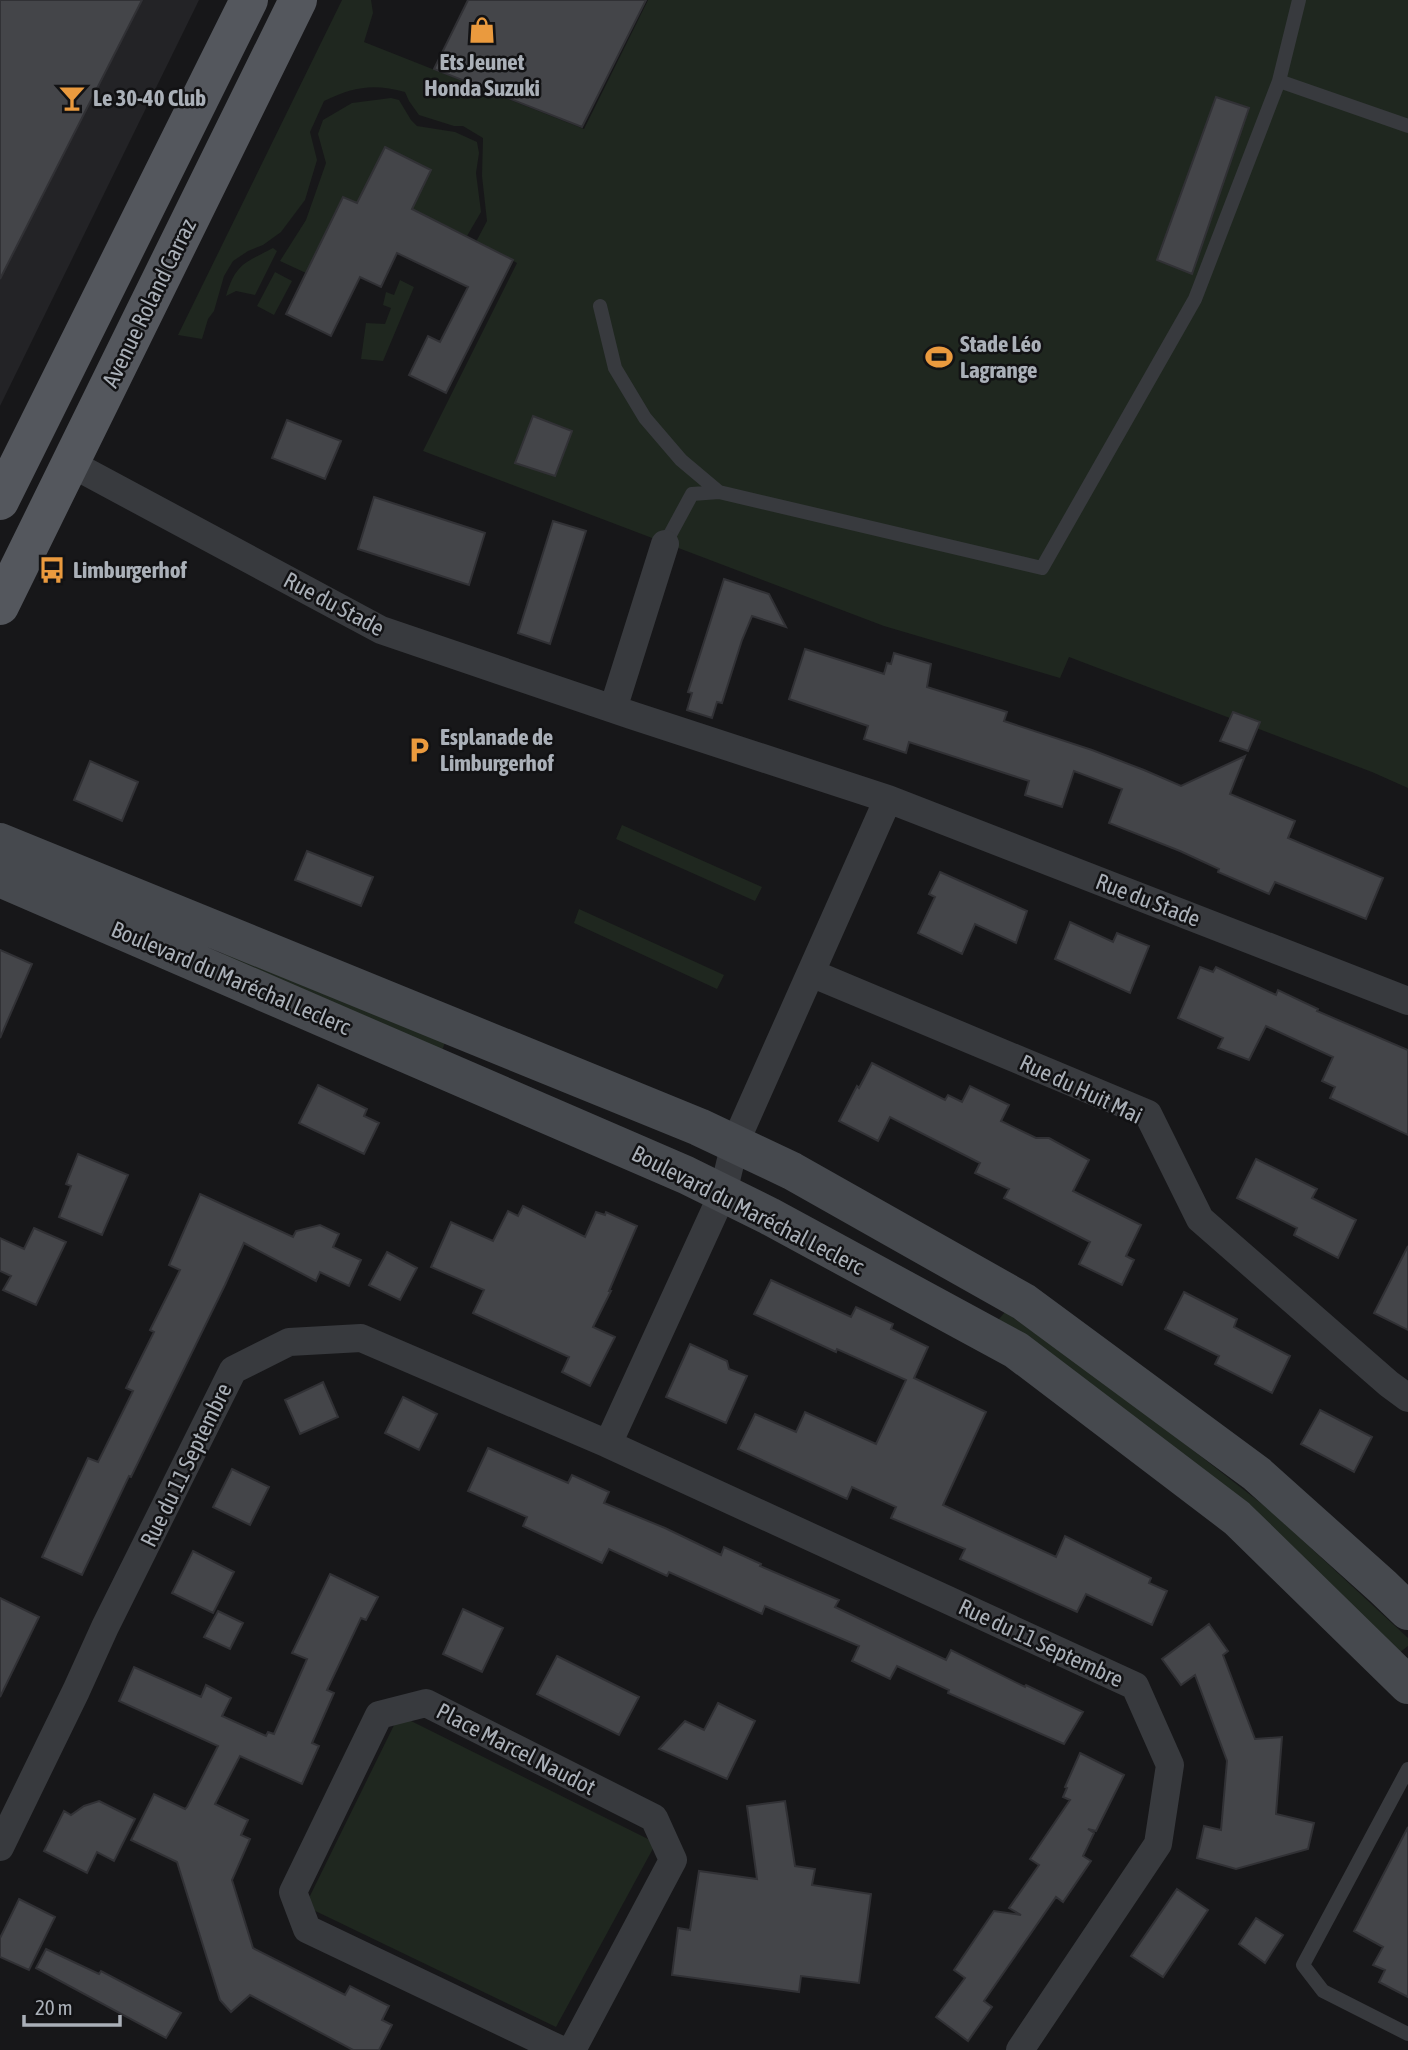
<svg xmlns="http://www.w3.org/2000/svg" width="1408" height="2050" font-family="'Asap Condensed',sans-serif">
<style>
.built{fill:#232326}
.green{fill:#1f271f}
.building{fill:#444549;stroke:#313135;stroke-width:2}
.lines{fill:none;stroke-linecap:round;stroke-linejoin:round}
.lane{stroke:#383a3e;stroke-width:14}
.street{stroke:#383a3e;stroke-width:28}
.secondary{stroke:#46494e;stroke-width:38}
.primary{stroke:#54575d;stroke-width:38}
.labels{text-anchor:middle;stroke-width:5;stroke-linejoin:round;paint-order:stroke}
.poi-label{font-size:23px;font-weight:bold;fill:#aab0b8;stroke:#121214;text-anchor:start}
.street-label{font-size:23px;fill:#aab0b8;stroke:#121214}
</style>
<rect width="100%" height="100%" fill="#171719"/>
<path class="built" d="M 0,0 L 199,0 L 0,406 Z"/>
<path class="green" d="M 342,0 L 371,0 L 373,13 L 364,42 L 584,129 L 648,0 L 1408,0 L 1408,788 L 1372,772 L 1069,657 L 1060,678 L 884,626 L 423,451 L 517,263 L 488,247 L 479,264 L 468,257 L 487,221 L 482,176 L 483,138 L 463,126 L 454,126 L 419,115 L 409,101 L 405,92 C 374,83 352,87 324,101 L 310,132 L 317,160 L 305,200 L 281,232 L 263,245 L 248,251 L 233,261 L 224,276 L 214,311 L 208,319 L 202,339 L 178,335 Z
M 391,98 L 399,100 L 411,120 L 417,126 L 455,132 L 477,142 L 479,153 L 476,173 L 481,212 L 467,236 L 426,216 L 409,215 L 431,170 L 386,147 L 379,214 L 343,197 L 306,273 L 280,261 L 306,220 L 326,163 L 318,134 L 323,120 L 352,103 Z
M 273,248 L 277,251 L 255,295 L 236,291 L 226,296 C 236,263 245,263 273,248 Z
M 275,272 L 292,281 L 274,315 L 257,306 Z
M 400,280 L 414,287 L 383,361 L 361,359 L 366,323 L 385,324 L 391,308 L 383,305 L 386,292 L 394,295 Z
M 622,825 L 762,887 L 755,901 L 616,839 Z
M 579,909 L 724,975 L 717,989 L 574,923 Z
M 225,949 L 446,1039 L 442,1051 L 220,964 Z
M 1005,1312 L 1113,1388 L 1271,1511 L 1408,1638 L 1408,1646 L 1399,1653 L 994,1325 Z
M 399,1715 L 656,1843 L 556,2027 L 305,1906 Z"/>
<path class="building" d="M 0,0 L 142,0 L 0,279 Z
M 468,0 L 646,0 L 582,127 L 434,69 Z
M 1216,97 L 1249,108 L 1192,274 L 1157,260 Z
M 385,147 L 431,170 L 412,209 L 513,260 L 446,393 L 409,375 L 428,336 L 440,342 L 468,287 L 397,253 L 381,287 L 360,277 L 331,336 L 286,314 L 343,197 L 357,203 Z
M 533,416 L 572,431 L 555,476 L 515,463 Z
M 287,420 L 341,441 L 325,479 L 272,458 Z
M 374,497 L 485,533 L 469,585 L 358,549 Z
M 553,521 L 586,531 L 550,644 L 518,633 Z
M 724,579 L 769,594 L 786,627 L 752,616 L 742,640 L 722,703 L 717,702 L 712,718 L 687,710 L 692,693 L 688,692 Z
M 805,649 L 884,674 L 887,663 L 891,664 L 894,653 L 931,664 L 927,687 L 1007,712 L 1004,721 L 1092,750 L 1144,770 L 1181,786 L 1245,756 L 1230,794 L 1295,821 L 1288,838 L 1383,878 L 1366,919 L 1275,882 L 1269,894 L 1218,872 L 1219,869 L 1180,851 L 1109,823 L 1122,789 L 1074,771 L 1062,807 L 1025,795 L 1029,781 L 909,742 L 906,753 L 864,739 L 868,726 L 789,699 Z
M 1233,712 L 1260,722 L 1248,751 L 1220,741 Z
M 90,761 L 138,782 L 122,821 L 74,800 Z
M 307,851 L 373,877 L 361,906 L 295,880 Z
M 940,872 L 1027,911 L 1016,943 L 975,924 L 962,954 L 918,933 L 935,897 L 929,894 Z
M 1070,922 L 1113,942 L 1117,933 L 1149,946 L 1130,993 L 1055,959 Z
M 0,950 L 32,964 L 0,1038 Z
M 1200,967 L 1213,972 L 1216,967 L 1276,995 L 1278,990 L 1318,1009 L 1317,1011 L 1408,1050 L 1408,1135 L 1330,1098 L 1335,1087 L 1322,1081 L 1333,1057 L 1266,1026 L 1249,1060 L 1218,1048 L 1223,1038 L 1178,1018 Z
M 872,1063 L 945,1100 L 948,1095 L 962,1102 L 970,1086 L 1009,1105 L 1001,1121 L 1036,1138 L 1049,1138 L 1089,1160 L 1073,1191 L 1141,1225 L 1126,1256 L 1134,1260 L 1122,1285 L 1079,1264 L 1090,1242 L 1004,1198 L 1009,1189 L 975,1173 L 980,1163 L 890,1117 L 878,1141 L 839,1121 L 857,1086 L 859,1088 Z
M 318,1085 L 367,1109 L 364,1116 L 379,1123 L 364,1154 L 299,1123 Z
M 78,1154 L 128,1175 L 102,1235 L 59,1217 L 71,1186 L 66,1184 Z
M 1256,1159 L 1317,1189 L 1312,1198 L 1356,1220 L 1338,1258 L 1294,1235 L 1297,1228 L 1237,1198 Z
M 200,1194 L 293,1237 L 296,1231 L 320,1225 L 339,1234 L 333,1247 L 361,1260 L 349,1286 L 320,1272 L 316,1281 L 244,1243 L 225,1285 L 131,1477 L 129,1476 L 82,1575 L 42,1557 L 88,1458 L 98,1462 L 133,1391 L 126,1388 L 154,1332 L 150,1330 L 180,1270 L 169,1265 Z
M 523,1206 L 585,1237 L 596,1212 L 605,1215 L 606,1212 L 637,1226 L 609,1291 L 611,1291 L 593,1327 L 615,1337 L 590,1386 L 562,1372 L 569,1357 L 473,1313 L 484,1290 L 431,1267 L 451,1222 L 493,1241 L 508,1211 L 518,1216 Z
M 34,1228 L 66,1242 L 36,1305 L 3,1290 L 11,1276 L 0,1271 L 0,1238 L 24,1249 Z
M 1408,1246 L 1408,1330 L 1374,1313 Z
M 387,1252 L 417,1268 L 400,1300 L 369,1285 Z
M 771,1280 L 851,1317 L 856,1307 L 893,1324 L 891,1329 L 928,1347 L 914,1378 L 986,1412 L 943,1505 L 1056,1557 L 1065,1536 L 1151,1578 L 1149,1583 L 1167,1591 L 1152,1625 L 1086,1594 L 1077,1612 L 960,1559 L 965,1549 L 891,1518 L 896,1507 L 852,1487 L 847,1499 L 738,1449 L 755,1414 L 796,1432 L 805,1412 L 876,1444 L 906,1380 L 837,1349 L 836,1352 L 754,1314 Z
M 1184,1292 L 1237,1319 L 1234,1327 L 1290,1356 L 1272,1393 L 1215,1364 L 1219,1356 L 1165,1329 Z
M 690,1344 L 727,1361 L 729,1369 L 747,1376 L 726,1423 L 666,1397 Z
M 323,1382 L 338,1417 L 300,1434 L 285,1400 Z
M 403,1397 L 437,1414 L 419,1450 L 385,1433 Z
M 1320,1410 L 1372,1437 L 1354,1472 L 1301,1444 Z
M 488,1448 L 568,1483 L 572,1475 L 609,1492 L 604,1503 L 665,1528 L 721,1555 L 724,1547 L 761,1564 L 760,1566 L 839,1600 L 835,1607 L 946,1660 L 951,1650 L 1025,1687 L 1026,1685 L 1083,1712 L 1064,1744 L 948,1693 L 949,1690 L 897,1666 L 890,1679 L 852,1661 L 859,1646 L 765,1606 L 762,1614 L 669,1572 L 667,1576 L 609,1549 L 602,1563 L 523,1526 L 527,1517 L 468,1491 Z
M 232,1469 L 269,1487 L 250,1525 L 213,1507 Z
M 193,1551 L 234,1572 L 213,1613 L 172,1593 Z
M 330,1574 L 378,1597 L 366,1620 L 361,1618 L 327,1690 L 334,1693 L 312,1743 L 319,1746 L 302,1784 L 240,1756 L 215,1804 L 248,1820 L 241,1835 L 250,1839 L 232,1880 L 253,1948 L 345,1995 L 350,1986 L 389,2006 L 382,2020 L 392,2025 L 379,2050 L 353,2050 L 250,1995 L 231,2012 L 220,2000 L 177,1862 L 131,1840 L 154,1794 L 185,1809 L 187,1807 L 218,1746 L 119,1701 L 134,1667 L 201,1697 L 206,1685 L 231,1698 L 222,1716 L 266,1736 L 268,1732 L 274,1734 L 307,1659 L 292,1653 Z
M 0,1598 L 39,1617 L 0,1697 Z
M 463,1609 L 503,1628 L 482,1672 L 443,1654 Z
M 218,1611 L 243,1623 L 230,1649 L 204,1637 Z
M 1209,1624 L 1228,1651 L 1223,1655 L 1255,1739 L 1282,1737 L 1276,1814 L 1314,1823 L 1308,1849 L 1236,1869 L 1197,1858 L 1204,1826 L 1221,1830 L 1227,1761 L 1195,1675 L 1181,1685 L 1162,1659 Z
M 557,1656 L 639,1697 L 619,1735 L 537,1694 Z
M 718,1703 L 755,1721 L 727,1779 L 659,1749 L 685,1721 L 704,1730 Z
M 1080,1753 L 1124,1775 L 1096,1831 L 1088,1829 L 1094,1833 L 1083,1856 L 1091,1861 L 1063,1902 L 1056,1897 L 984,2001 L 992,2007 L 968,2041 L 936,2017 L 965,1978 L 954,1970 L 994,1911 L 1021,1915 L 1009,1908 L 1039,1865 L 1030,1859 L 1070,1800 L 1063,1797 L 1067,1788 L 1065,1787 Z
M 99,1801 L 135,1819 L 114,1861 L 97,1852 L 87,1873 L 44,1851 L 64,1811 L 71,1815 L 84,1806 Z
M 785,1801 L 795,1866 L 815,1869 L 812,1885 L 871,1894 L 859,1983 L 801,1976 L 799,1992 L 672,1975 L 678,1928 L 690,1930 L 699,1871 L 757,1879 L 747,1806 Z
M 1408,1827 L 1408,1997 L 1379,1982 L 1385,1970 L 1373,1965 L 1383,1947 L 1354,1931 Z
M 1177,1889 L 1208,1910 L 1163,1977 L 1131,1956 Z
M 19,1899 L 55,1917 L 29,1970 L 0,1957 L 0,1938 Z
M 1256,1918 L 1283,1935 L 1265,1963 L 1239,1944 Z
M 46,1949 L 99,1974 L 101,1971 L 181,2013 L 166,2038 L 36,1968 Z"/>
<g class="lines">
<path class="lane" d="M 1279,81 L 1408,126
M 600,306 L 615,368 L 645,418 L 681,460 L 719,492 L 1042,568 L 1195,299 L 1279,81 L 1299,0
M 665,544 L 692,494 L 719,492
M 1408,1769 L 1303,1965 L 1323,1991 L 1408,2034"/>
<path class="street" d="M 70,463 L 381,630 L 631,715 L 888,799 L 1408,1001
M 613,709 L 665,544
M 811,973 L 1148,1114 L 1200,1219 L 1389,1384 L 1408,1398
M 608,1444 L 723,1193 L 735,1143 L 888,799
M 0,1847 L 76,1691 L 105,1627 L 233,1370 L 289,1342 L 361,1338 L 608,1444 L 1135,1686 L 1170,1765 L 1158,1844 L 1020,2050
M 561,2050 L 307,1929 L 293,1892 L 379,1715 L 426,1703 L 654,1818 L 673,1860 L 572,2050"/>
<path class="secondary" d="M 0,842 L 699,1127 L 792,1171 L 1024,1302 L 1257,1474 L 1383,1587 L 1408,1611
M 0,878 L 686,1175 L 769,1216 L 1016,1350 L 1237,1518 L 1408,1685"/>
<path class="primary" d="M 0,501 L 249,0
M 0,606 L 298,0"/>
</g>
<defs>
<symbol id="shop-bare" viewBox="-9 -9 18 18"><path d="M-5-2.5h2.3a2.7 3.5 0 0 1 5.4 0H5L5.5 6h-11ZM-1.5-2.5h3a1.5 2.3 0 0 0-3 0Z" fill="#ea9a3e" stroke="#121214" stroke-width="2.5" paint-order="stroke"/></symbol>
<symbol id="bar-bare" viewBox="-9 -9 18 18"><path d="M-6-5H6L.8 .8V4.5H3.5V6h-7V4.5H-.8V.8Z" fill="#ea9a3e" stroke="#121214" stroke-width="2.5" paint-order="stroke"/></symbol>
<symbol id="stadium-bare" viewBox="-9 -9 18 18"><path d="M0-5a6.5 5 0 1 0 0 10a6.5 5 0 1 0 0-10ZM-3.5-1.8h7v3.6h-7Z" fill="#ea9a3e" stroke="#121214" stroke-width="2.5" paint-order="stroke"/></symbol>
<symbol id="bus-bare" viewBox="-9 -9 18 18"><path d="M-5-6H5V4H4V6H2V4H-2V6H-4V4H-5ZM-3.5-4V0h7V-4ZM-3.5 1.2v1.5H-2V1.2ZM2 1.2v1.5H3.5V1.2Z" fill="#ea9a3e" stroke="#121214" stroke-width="2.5" paint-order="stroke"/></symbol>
<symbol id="parking-bare" viewBox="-9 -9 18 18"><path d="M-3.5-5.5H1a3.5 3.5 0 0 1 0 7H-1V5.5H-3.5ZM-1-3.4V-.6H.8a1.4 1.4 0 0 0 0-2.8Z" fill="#ea9a3e" stroke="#121214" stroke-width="2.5" paint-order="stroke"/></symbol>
</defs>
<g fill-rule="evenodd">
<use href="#shop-bare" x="463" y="11" width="38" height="38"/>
<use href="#bar-bare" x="53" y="79" width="38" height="38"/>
<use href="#stadium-bare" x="920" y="338" width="38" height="38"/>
<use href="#bus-bare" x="33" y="551" width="38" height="38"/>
<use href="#parking-bare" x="400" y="731" width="38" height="38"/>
</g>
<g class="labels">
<g class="poi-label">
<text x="482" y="70" text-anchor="middle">Ets Jeunet<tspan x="482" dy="26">Honda Suzuki</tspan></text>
<text x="93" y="106">Le 30-40 Club</text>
<text x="960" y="352">Stade Léo<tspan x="960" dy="26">Lagrange</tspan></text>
<text x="73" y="578">Limburgerhof</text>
<text x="440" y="745">Esplanade de<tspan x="440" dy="26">Limburgerhof</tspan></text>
</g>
<g class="street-label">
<text transform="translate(149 303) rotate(-64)" y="8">Avenue Roland Carraz</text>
<text transform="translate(334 604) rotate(28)" y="8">Rue du Stade</text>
<text transform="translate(1148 900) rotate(21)" y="8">Rue du Stade</text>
<text transform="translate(231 978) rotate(23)" y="8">Boulevard du Maréchal Leclerc</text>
<text transform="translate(1081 1089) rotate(25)" y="8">Rue du Huit Mai</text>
<text transform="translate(748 1210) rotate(27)" y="8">Boulevard du Maréchal Leclerc</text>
<text transform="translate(186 1465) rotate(-64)" y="8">Rue du 11 Septembre</text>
<text transform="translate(1041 1643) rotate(25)" y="8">Rue du 11 Septembre</text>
<text transform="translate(516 1749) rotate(27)" y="8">Place Marcel Naudot</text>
</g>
</g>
<path d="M24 2015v10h96v-10" fill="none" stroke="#aab0b8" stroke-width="3.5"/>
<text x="35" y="2015" font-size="21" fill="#aab0b8" stroke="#121214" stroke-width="5" paint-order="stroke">20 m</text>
</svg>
